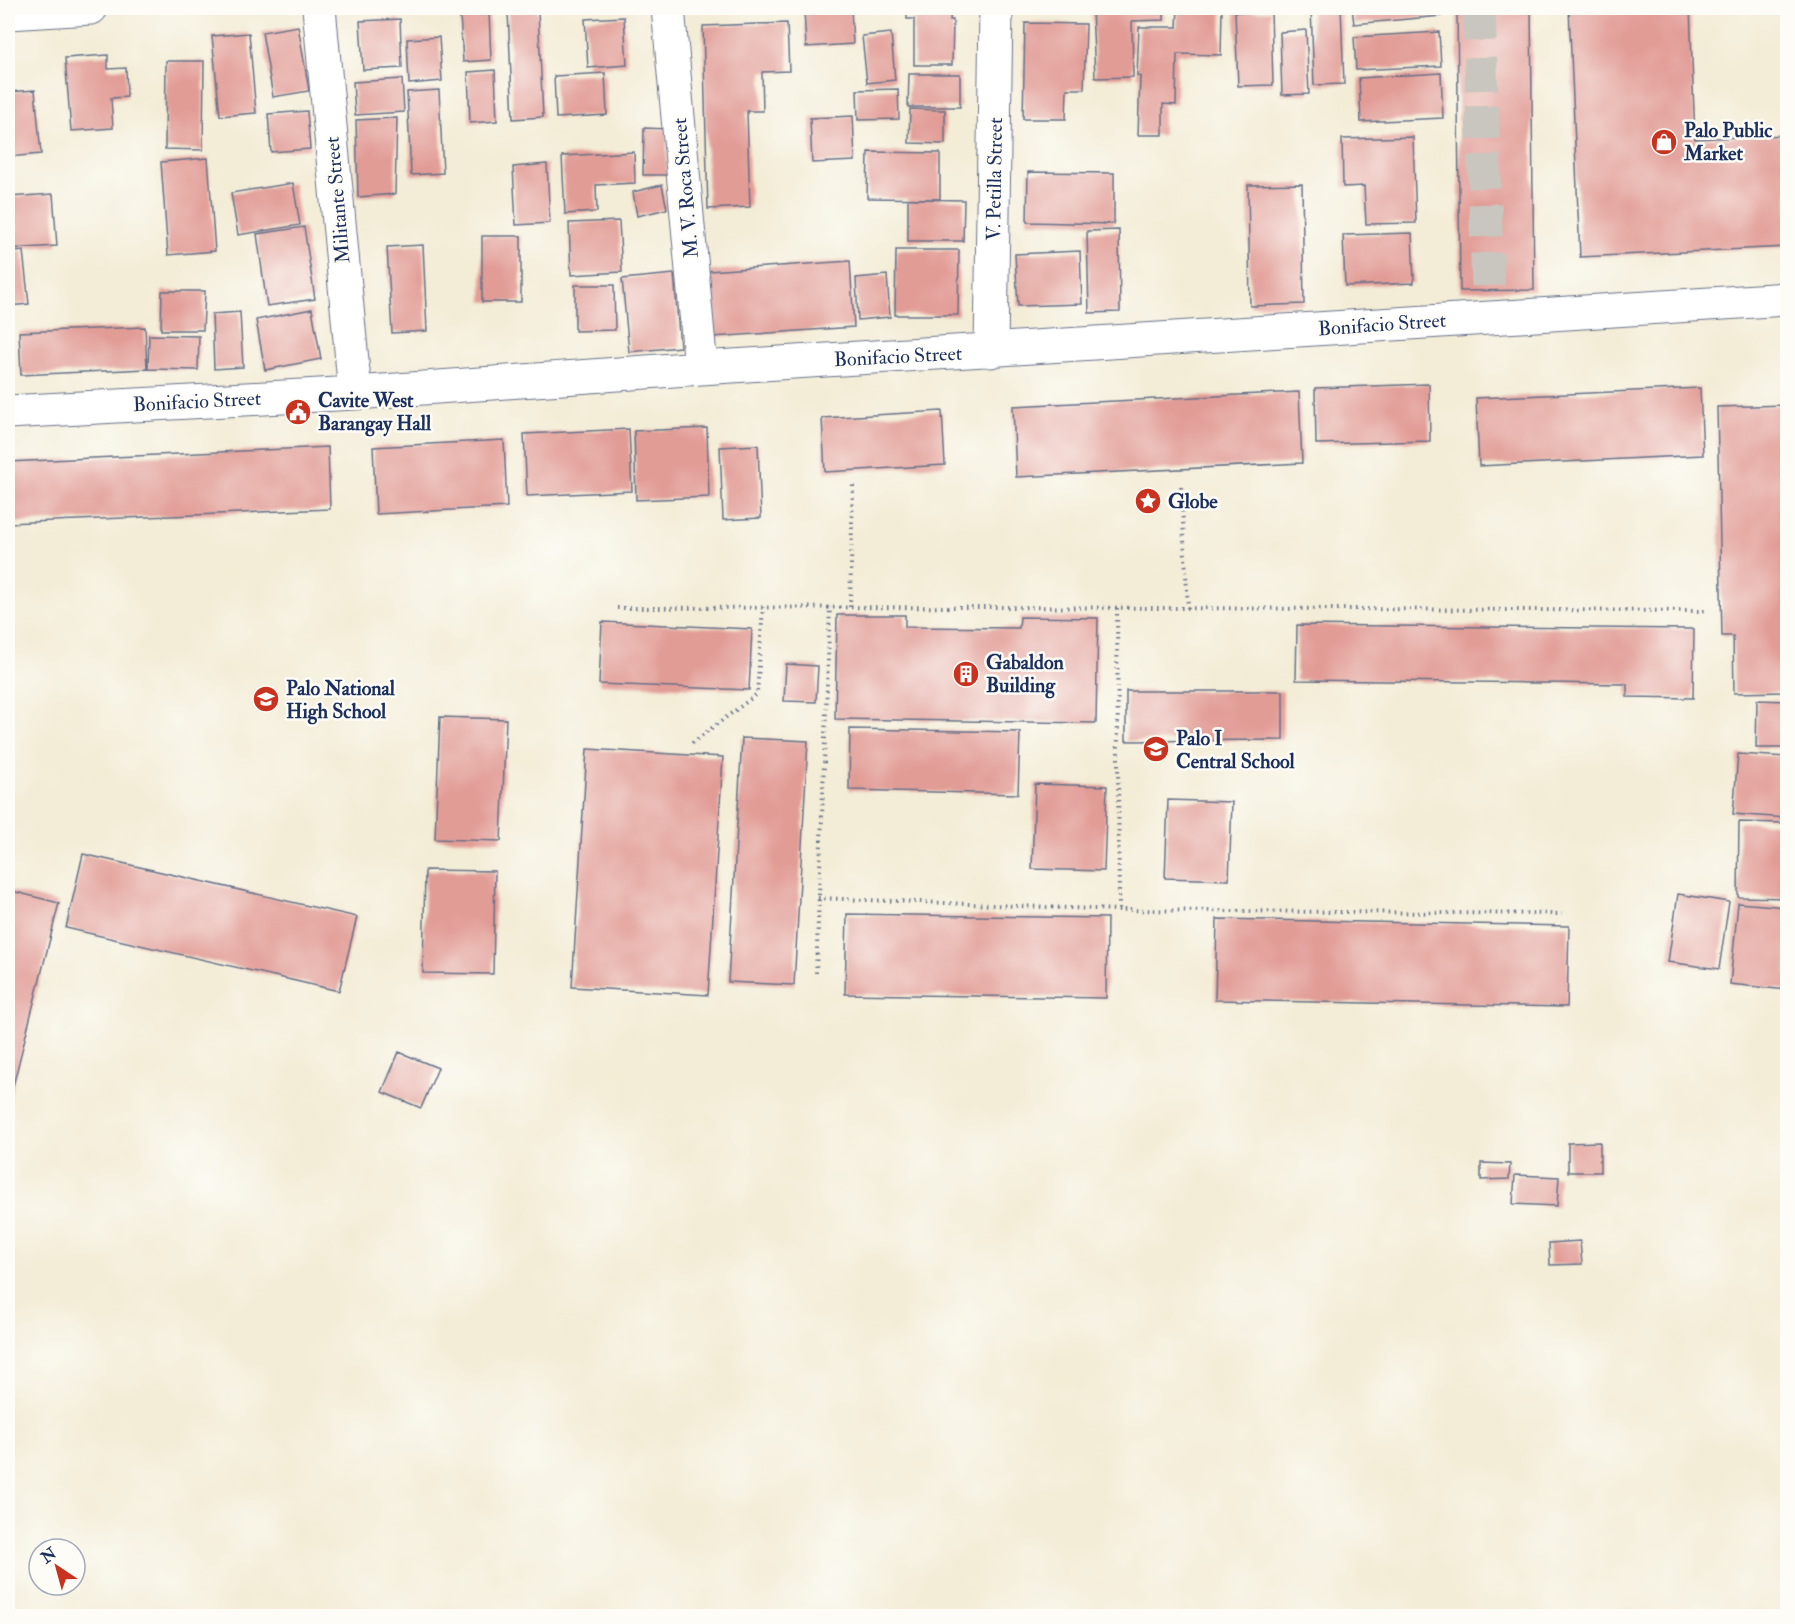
<svg xmlns="http://www.w3.org/2000/svg" width="1795" height="1624" font-family="'IM FELL Double Pica',serif">
<style>
.building{fill:#e29c96}
.lines{fill:none;stroke-linecap:round;stroke-linejoin:round}
.street-tunnel{stroke:#c8c6be;stroke-width:33;stroke-dasharray:33 16;stroke-linecap:butt}
.street-casing{stroke:#677188;stroke-width:35}
.path{stroke:#677188;stroke-width:4;stroke-dasharray:1.5 4.5;stroke-linecap:butt}
.street{stroke:#fff;stroke-width:33}
.labels{text-anchor:middle;stroke-width:5;stroke-linejoin:round;paint-order:stroke}
.poi-label{font-size:20px;font-weight:bold;fill:#1b2f5e;stroke:#fdfcf7;text-anchor:start}
.street-label{font-size:20px;fill:#1b2f5e;stroke:#fdfcf7}
</style>
<rect width="100%" height="100%" fill="#fdfcf7"/>
<filter id="ink" filterUnits="userSpaceOnUse"><feTurbulence type="fractalNoise" baseFrequency=".0167" numOctaves="2"/><feDisplacementMap in="SourceGraphic" scale="12" xChannelSelector="R" yChannelSelector="G"/><feConvolveMatrix kernelMatrix="1 2 1 2 8 2 1 2 1" color-interpolation-filters="sRGB"/></filter>
<filter id="wash" filterUnits="userSpaceOnUse"><feTurbulence type="fractalNoise" baseFrequency=".008" numOctaves="4" result="noise"/><feDisplacementMap in="SourceGraphic" scale="24" xChannelSelector="R" yChannelSelector="G"/><feGaussianBlur stdDeviation="1.35" result="paint"/><feColorMatrix in="noise" values="0 0 0 0 0 0 0 0 0 0 0 0 0 0 0 0 0 1.4 0 .05"/><feComposite in="paint" operator="in"/></filter>
<g filter="url(#wash)">
<rect width="100%" height="100%" fill="#f3ecd6"/>
<g id="blocks">
<path class="building" d="M 828,8 L 851,8 L 853,44 L 806,47 L 804,9 Z
M 907,8 L 951,8 L 950,20 L 953,20 L 952,65 L 914,65 L 914,19 L 907,19 Z
M 1092,8 L 1164,8 L 1164,20 L 1132,21 L 1133,77 L 1095,78 Z
M 1178,8 L 1222,8 L 1221,55 L 1177,54 L 1176,105 L 1163,104 L 1163,135 L 1138,135 L 1140,77 L 1142,77 L 1137,76 L 1139,27 L 1177,27 Z
M 1311,8 L 1341,8 L 1344,84 L 1314,85 Z
M 1352,8 L 1440,8 L 1441,16 L 1354,24 Z
M 1457,8 L 1531,8 L 1534,290 L 1460,291 Z
M 1569,8 L 1690,8 L 1695,139 L 1788,135 L 1788,247 L 1580,257 Z
M 538,10 L 543,117 L 513,119 L 508,12 Z
M 1271,11 L 1273,85 L 1238,86 L 1235,12 Z
M 489,13 L 491,60 L 463,62 L 460,15 Z
M 624,17 L 627,65 L 588,68 L 585,19 Z
M 400,19 L 402,68 L 363,70 L 360,21 Z
M 787,23 L 789,71 L 762,72 L 763,111 L 747,111 L 750,207 L 708,209 L 703,26 Z
M 1025,23 L 1086,24 L 1084,89 L 1067,89 L 1066,119 L 1023,119 Z
M 298,26 L 309,91 L 273,97 L 262,32 Z
M 1306,30 L 1309,94 L 1282,95 L 1280,32 Z
M 1439,32 L 1441,66 L 1356,70 L 1354,37 Z
M 249,33 L 256,113 L 220,116 L 212,36 Z
M 891,33 L 895,80 L 867,83 L 862,36 Z
M 439,37 L 442,81 L 409,84 L 407,39 Z
M 108,55 L 108,69 L 126,68 L 127,97 L 111,98 L 113,128 L 71,131 L 65,58 Z
M 166,61 L 204,61 L 203,150 L 165,149 Z
M 495,70 L 497,121 L 470,123 L 468,72 Z
M 605,73 L 607,115 L 556,118 L 554,76 Z
M 1441,73 L 1443,118 L 1361,122 L 1359,78 Z
M 909,74 L 960,74 L 960,107 L 908,107 Z
M 402,79 L 404,112 L 355,115 L 353,82 Z
M 898,89 L 899,119 L 858,120 L 857,90 Z
M 35,90 L 41,154 L 8,157 L 8,92 Z
M 439,90 L 443,173 L 411,175 L 407,92 Z
M 910,109 L 945,110 L 945,144 L 909,143 Z
M 307,111 L 310,149 L 271,152 L 268,114 Z
M 853,116 L 855,161 L 812,163 L 810,118 Z
M 397,118 L 395,194 L 358,197 L 356,120 Z
M 644,128 L 667,129 L 667,175 L 643,175 Z
M 1413,137 L 1416,223 L 1366,224 L 1364,186 L 1343,187 L 1342,139 Z
M 634,152 L 635,183 L 596,185 L 597,212 L 565,214 L 562,156 Z
M 868,152 L 940,153 L 940,199 L 867,198 Z
M 208,158 L 215,251 L 168,255 L 161,162 Z
M 547,164 L 550,223 L 516,225 L 513,167 Z
M 1028,172 L 1114,173 L 1114,224 L 1027,222 Z
M 293,183 L 300,225 L 238,235 L 231,193 Z
M 1302,184 L 1304,304 L 1250,306 L 1248,185 Z
M 662,185 L 667,209 L 637,216 L 633,192 Z
M 53,194 L 57,246 L 8,249 L 8,197 Z
M 908,199 L 964,200 L 963,241 L 908,241 Z
M 619,221 L 622,272 L 571,275 L 569,223 Z
M 304,227 L 315,299 L 267,306 L 257,234 Z
M 1119,230 L 1120,312 L 1089,313 L 1087,231 Z
M 1412,233 L 1414,283 L 1345,286 L 1343,235 Z
M 482,236 L 521,236 L 521,302 L 482,302 Z
M 423,245 L 427,331 L 392,333 L 387,247 Z
M 896,250 L 959,250 L 958,315 L 895,315 Z
M 23,251 L 29,304 L 8,306 L 8,253 Z
M 1080,251 L 1082,304 L 1018,306 L 1015,254 Z
M 850,261 L 854,327 L 713,337 L 709,271 Z
M 674,274 L 680,347 L 629,352 L 622,279 Z
M 887,275 L 890,317 L 858,320 L 856,278 Z
M 575,285 L 614,285 L 615,330 L 575,331 Z
M 162,291 L 205,291 L 203,330 L 161,330 Z
M 312,309 L 321,359 L 265,370 L 256,320 Z
M 240,312 L 243,367 L 214,369 L 212,314 Z
M 145,327 L 147,369 L 21,375 L 19,332 Z
M 149,335 L 199,336 L 198,370 L 148,369 Z
M 1429,384 L 1430,441 L 1316,444 L 1315,388 Z
M 1700,388 L 1703,455 L 1479,466 L 1476,398 Z
M 1299,392 L 1302,463 L 1016,477 L 1013,406 Z
M 1788,405 L 1788,692 L 1734,693 L 1733,636 L 1722,636 L 1717,407 Z
M 942,411 L 945,465 L 825,472 L 822,418 Z
M 707,428 L 709,497 L 636,500 L 634,431 Z
M 629,429 L 632,491 L 527,496 L 524,434 Z
M 504,440 L 507,507 L 376,514 L 373,447 Z
M 758,445 L 761,518 L 723,520 L 720,447 Z
M 328,447 L 330,509 L 8,523 L 8,462 Z
M 837,615 L 905,615 L 905,627 L 1019,628 L 1020,617 L 1098,618 L 1096,723 L 835,719 Z
M 602,622 L 752,629 L 749,690 L 599,684 Z
M 1297,625 L 1694,629 L 1693,698 L 1627,697 L 1627,684 L 1296,680 Z
M 786,664 L 818,666 L 816,702 L 784,701 Z
M 1126,691 L 1283,691 L 1283,740 L 1126,741 Z
M 1757,700 L 1788,701 L 1788,748 L 1756,748 Z
M 440,717 L 506,719 L 501,841 L 435,839 Z
M 850,729 L 1020,732 L 1018,794 L 849,790 Z
M 742,738 L 808,741 L 794,985 L 728,982 Z
M 587,749 L 723,757 L 708,995 L 572,987 Z
M 1738,754 L 1788,757 L 1788,818 L 1733,814 Z
M 1035,784 L 1107,786 L 1104,871 L 1032,869 Z
M 1168,800 L 1232,802 L 1229,880 L 1165,878 Z
M 1739,822 L 1788,823 L 1788,898 L 1738,897 Z
M 83,854 L 357,917 L 339,991 L 66,928 Z
M 425,870 L 495,871 L 493,974 L 423,973 Z
M 8,890 L 59,903 L 8,1106 Z
M 1678,894 L 1729,902 L 1719,969 L 1668,962 Z
M 1738,903 L 1788,907 L 1787,990 L 1730,984 Z
M 847,914 L 1107,918 L 1106,998 L 845,994 Z
M 1217,919 L 1569,926 L 1567,1007 L 1215,1000 Z
M 399,1052 L 438,1068 L 421,1108 L 382,1092 Z
M 1600,1142 L 1600,1172 L 1568,1172 L 1568,1143 Z
M 1481,1163 L 1510,1164 L 1509,1179 L 1481,1180 Z
M 1515,1175 L 1559,1177 L 1557,1206 L 1513,1204 Z
M 1580,1241 L 1582,1264 L 1550,1265 L 1549,1243 Z"/>
</g>
</g>
<g filter="url(#ink)">
<use href="#blocks" fill-opacity="0" stroke="#677188" stroke-width="1.5"/>
<g class="lines">
<path class="street-tunnel" d="M 1479,8 L 1488,290"/>
<defs>
<path id="street" d="M 319,8 L 355,393
M 668,8 L 701,368
M 8,13 L 91,8
M 991,351 L 996,8
M 8,412 L 355,393 L 701,368 L 1788,299"/>
</defs>
<use href="#street" class="street-casing"/>
<path class="path" d="M 1181,487 L 1188,608
M 850,607 L 853,482
M 617,608 L 986,607 L 1706,611
M 1117,608 L 1119,910
M 692,743 L 757,694 L 763,607
M 818,898 L 1119,910 L 1562,914
M 816,973 L 830,607"/>
<use href="#street" class="street"/>
</g>
</g>
<defs>
<symbol id="shop-disc" viewBox="-11 -11 22 22"><circle r="9.5" fill="#c8321e" stroke="#fdfcf7"/><path d="M-5-2.5h2.3a2.7 3.5 0 0 1 5.4 0H5L5.5 6h-11ZM-1.5-2.5h3a1.5 2.3 0 0 0-3 0Z" fill="#fff"/></symbol>
<symbol id="civic-disc" viewBox="-11 -11 22 22"><circle r="9.5" fill="#c8321e" stroke="#fdfcf7"/><path d="M-.6-6.5H3V-4.5H.6V-3L4-1V1h2V6H-6V1h2V-1L-.6-3ZM-1.2 2.5V6h2.4V2.5Z" fill="#fff"/></symbol>
<symbol id="sight-disc" viewBox="-11 -11 22 22"><circle r="9.5" fill="#c8321e" stroke="#fdfcf7"/><path d="M0-6L1.8-2.2L6-1.7L2.9 1.2L3.7 5.4L0 3.3L-3.7 5.4L-2.9 1.2L-6-1.7L-1.8-2.2Z" fill="#fff"/></symbol>
<symbol id="building-disc" viewBox="-11 -11 22 22"><circle r="9.5" fill="#c8321e" stroke="#fdfcf7"/><path d="M-4-6H4V6H1V3H-1V6H-4ZM-2.5-4.3h1.7v1.8h-1.7ZM.8-4.3h1.7v1.8H.8ZM-2.5-1h1.7V.8h-1.7ZM.8-1h1.7V.8H.8Z" fill="#fff"/></symbol>
<symbol id="school-disc" viewBox="-11 -11 22 22"><circle r="9.5" fill="#c8321e" stroke="#fdfcf7"/><path d="M0-5L7-2L0 1L-7-2ZM-4 1L0 2.5L4 1V4Q0 6-4 4Z" fill="#fff"/></symbol>
</defs>
<g fill-rule="evenodd">
<use href="#shop-disc" x="1649" y="127" width="30" height="30"/>
<use href="#civic-disc" x="283" y="397" width="30" height="30"/>
<use href="#sight-disc" x="1133" y="486" width="30" height="30"/>
<use href="#building-disc" x="951" y="659" width="30" height="30"/>
<use href="#school-disc" x="251" y="684" width="30" height="30"/>
<use href="#school-disc" x="1141" y="734" width="30" height="30"/>
</g>
<g class="labels">
<g class="poi-label">
<text x="1684" y="137">Palo Public<tspan x="1684" dy="23">Market</tspan></text>
<text x="318" y="407">Cavite West<tspan x="318" dy="23">Barangay Hall</tspan></text>
<text x="1168" y="508">Globe</text>
<text x="986" y="669">Gabaldon<tspan x="986" dy="23">Building</tspan></text>
<text x="286" y="695">Palo National<tspan x="286" dy="23">High School</tspan></text>
<text x="1176" y="745">Palo I<tspan x="1176" dy="23">Central School</tspan></text>
</g>
<g class="street-label">
<text transform="translate(994 179) rotate(-89)" y="7">V. Petilla Street</text>
<text transform="translate(685 188) rotate(-95)" y="7">M. V. Roca Street</text>
<text transform="translate(337 200) rotate(-95)" y="7">Militante Street</text>
<text transform="translate(1382 324) rotate(-4)" y="7">Bonifacio Street</text>
<text transform="translate(898 356) rotate(-3)" y="7">Bonifacio Street</text>
<text transform="translate(197 401) rotate(-3)" y="7">Bonifacio Street</text>
</g>
</g>
<rect width="1795" height="1624" fill="none" stroke="#fdfcf7" stroke-width="30"/>
<g transform="translate(57 1567) rotate(324)"><circle r="28" fill="#fdfcf7" stroke="#a3aaba" stroke-width="1.5"/>
<path d="M0-4.5L10 22L0 15L-10 22Z" fill="#c8321e"/>
<text y="-9" font-size="16" font-weight="bold" text-anchor="middle" fill="#1b2f5e">N</text>
</g>
</svg>
